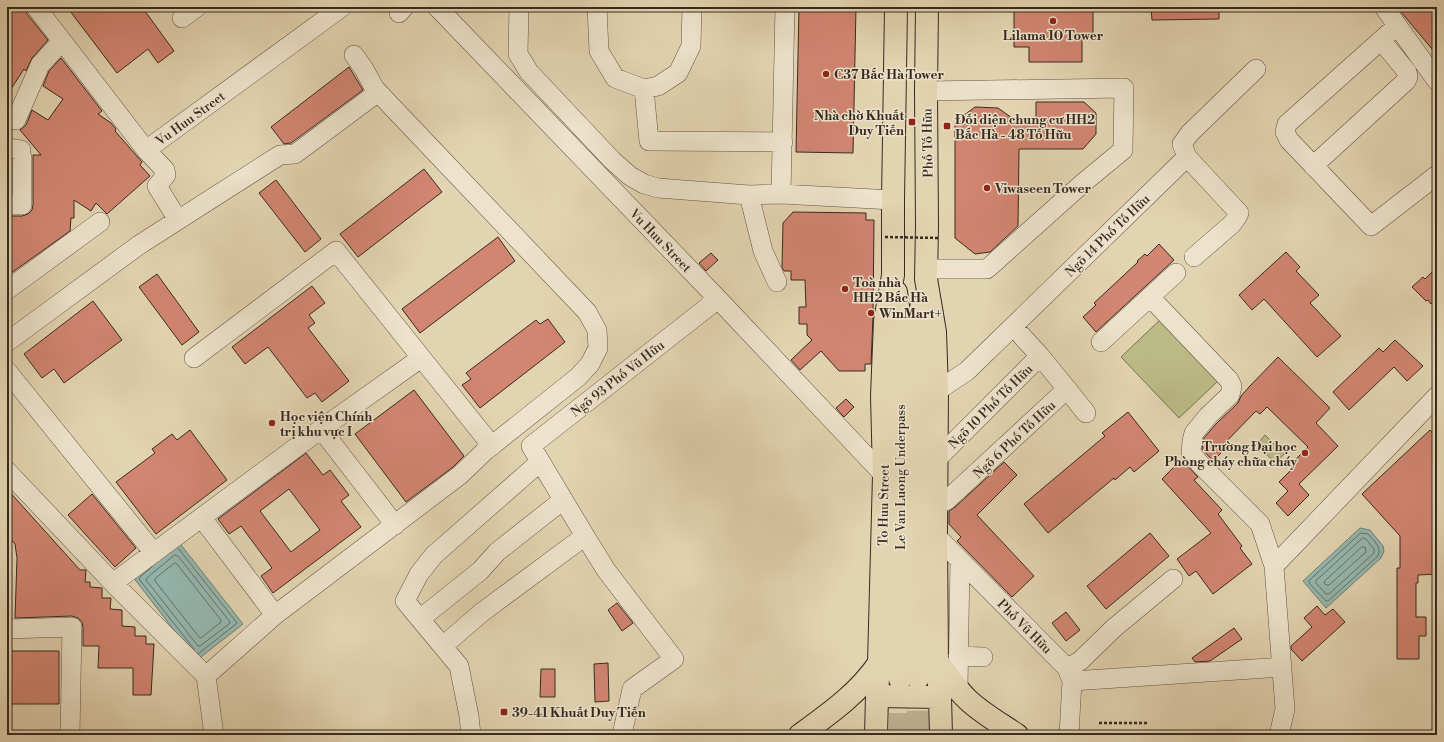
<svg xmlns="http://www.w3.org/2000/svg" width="1444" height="742" font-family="'Libre Bodoni',serif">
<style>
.green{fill:#bbbb86;stroke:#787254}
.water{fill:#95b8b0;stroke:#6f7f77}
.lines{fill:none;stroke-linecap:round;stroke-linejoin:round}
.shore{stroke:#667168;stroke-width:1}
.building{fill:#d28571;stroke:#362a21;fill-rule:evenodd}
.major-tunnel{stroke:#c0b294;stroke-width:22;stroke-dasharray:22 11;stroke-linecap:butt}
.minor-casing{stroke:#615445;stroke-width:20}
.major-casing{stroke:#362a21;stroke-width:24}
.path{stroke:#362a21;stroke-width:2.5;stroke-dasharray:3 2;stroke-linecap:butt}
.minor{stroke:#ede3cc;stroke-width:19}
.major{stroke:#e3d4b1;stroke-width:22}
.path-bridge{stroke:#362a21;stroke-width:2.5;stroke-dasharray:3 2;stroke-linecap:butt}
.poi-dot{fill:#8f2418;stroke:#ede3cc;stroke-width:1.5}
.labels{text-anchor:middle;stroke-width:3;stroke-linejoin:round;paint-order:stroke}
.poi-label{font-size:13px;font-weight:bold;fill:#362a21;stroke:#ede3cc;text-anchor:start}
.street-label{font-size:13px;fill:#362a21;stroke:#ede3cc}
</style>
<rect width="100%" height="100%" fill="#e3d4b1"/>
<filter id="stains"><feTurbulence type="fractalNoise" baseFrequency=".005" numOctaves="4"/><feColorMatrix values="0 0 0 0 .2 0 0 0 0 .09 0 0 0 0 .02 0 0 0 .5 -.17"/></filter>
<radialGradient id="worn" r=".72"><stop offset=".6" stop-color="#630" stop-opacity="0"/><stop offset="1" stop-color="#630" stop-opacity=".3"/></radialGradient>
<path class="green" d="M 1161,319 L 1219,380 L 1179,418 L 1121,357 Z
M 1265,435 L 1284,454 L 1276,463 L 1256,445 Z"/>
<path class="water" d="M 1360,528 L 1370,530 L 1383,546 L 1384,551 L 1381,558 L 1326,608 L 1303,581 Z
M 178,541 L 243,624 L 197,660 L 133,577 Z"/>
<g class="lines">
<path class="shore" d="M 1361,533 L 1368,534 C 1374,541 1382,547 1378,556 L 1328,601 L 1326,601 L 1309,583 L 1309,581 Z
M 1363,538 L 1366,539 L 1374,549 L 1374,553 L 1329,594 L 1326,594 L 1316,583 L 1316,581 Z
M 1362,547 L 1365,547 L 1366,552 L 1329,585 L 1326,585 L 1324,583 L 1325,581 Z
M 178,548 L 237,623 L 236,624 L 198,654
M 175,555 L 178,556 L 230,622 L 229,624 L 200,646 L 198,646 L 146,580 L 147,578 Z
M 175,563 L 177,564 L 221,620 L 221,622 L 201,638 L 199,637 L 155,581 L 155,579 Z
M 152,567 L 140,577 L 139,579 L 194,649"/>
</g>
<path class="building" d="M 7,7 L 25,7 L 27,14 L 48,40 L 32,58 L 26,71 L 24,69 L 7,95 Z
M 67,7 L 142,7 L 174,51 L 158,63 L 148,49 L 117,73 Z
M 799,7 L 856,7 L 853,153 L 796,152 Z
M 1014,7 L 1093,7 L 1093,35 L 1082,36 L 1082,62 L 1029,62 L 1029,47 L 1014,47 Z
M 1151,7 L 1219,7 L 1219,19 L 1152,20 Z
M 1407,7 L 1437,7 L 1437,55 L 1401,12 Z
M 61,58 L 102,111 L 98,114 L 111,123 L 116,129 L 115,131 L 142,162 L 140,165 L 150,176 L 107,214 L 96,203 L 91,211 L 74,200 L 74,218 L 71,218 L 70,231 L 7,276 L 7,216 L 22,216 L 28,214 L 32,210 L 33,205 L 33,155 L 41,155 L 20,130 L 26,125 L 32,110 L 48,120 L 63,99 L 43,86 L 49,71 Z
M 349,67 L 363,90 L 291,143 L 284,144 L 271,127 Z
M 1036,102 L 1084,102 L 1096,113 L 1096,134 L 1083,149 L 1019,149 L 1018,226 L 990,252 L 975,254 L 955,238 L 955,122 L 975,107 L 998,108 L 1019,123 L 1036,123 Z
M 7,159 L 11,160 L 11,194 L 7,194 Z
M 424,169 L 442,192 L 358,257 L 340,234 Z
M 276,180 L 321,239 L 305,252 L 259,193 Z
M 793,212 L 866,213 L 866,220 L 874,220 L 873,317 L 871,364 L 865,364 L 865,371 L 839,371 L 821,351 L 800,370 L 791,360 L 812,340 L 807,335 L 807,324 L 799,324 L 799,307 L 806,307 L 805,280 L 791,280 L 791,271 L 784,271 L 782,267 L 783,223 Z
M 498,237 L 515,261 L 420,333 L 402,309 Z
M 1159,244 L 1174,260 L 1096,332 L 1083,317 L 1096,305 L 1094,303 L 1138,262 L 1137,261 L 1145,254 L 1147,256 Z
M 1286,252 L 1300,267 L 1296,271 L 1319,295 L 1310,303 L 1341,336 L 1317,357 L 1264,299 L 1252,310 L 1239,295 Z
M 711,253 L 718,260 L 706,271 L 699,263 Z
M 1437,267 L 1437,298 L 1431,304 L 1428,300 L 1426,301 L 1412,287 L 1423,277 L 1425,279 Z
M 157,274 L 199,332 L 182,345 L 139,287 Z
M 312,286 L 325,303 L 309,315 L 315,323 L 308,328 L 349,381 L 322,402 L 315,393 L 307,398 L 268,347 L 245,364 L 232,347 Z
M 93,301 L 122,340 L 64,383 L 54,369 L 42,378 L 24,354 Z
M 548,319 L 565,342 L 480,408 L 462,385 L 471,379 L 466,373 L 536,320 L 540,324 Z
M 1395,340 L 1423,366 L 1407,381 L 1394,367 L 1349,410 L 1333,392 L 1379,348 L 1383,352 Z
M 1278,357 L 1330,408 L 1316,423 L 1338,446 L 1299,484 L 1309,495 L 1288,516 L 1276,503 L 1288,491 L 1279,482 L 1293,468 L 1290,465 L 1308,447 L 1267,407 L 1260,414 L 1256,411 L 1218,450 L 1221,453 L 1213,461 L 1202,449 L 1204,438 L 1216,424 L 1238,403 L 1241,396 L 1249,387 Z
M 414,390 L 464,456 L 453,467 L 406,502 L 355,434 Z
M 846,399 L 854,407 L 844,417 L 836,408 Z
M 1128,412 L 1159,451 L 1134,472 L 1130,467 L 1115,480 L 1114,478 L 1048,533 L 1024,504 L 1105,436 L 1102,433 Z
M 190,430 L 227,480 L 156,534 L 116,482 L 155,453 L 152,449 L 172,434 L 177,440 Z
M 1430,430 L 1437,438 L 1437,574 L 1418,575 L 1418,583 L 1416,583 L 1416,617 L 1426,617 L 1426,636 L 1419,636 L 1419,659 L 1397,659 L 1397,568 L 1400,568 L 1400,536 L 1362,494 Z
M 306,453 L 323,475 L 330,470 L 349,495 L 341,501 L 361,527 L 273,593 L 261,576 L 272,568 L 241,526 L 229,534 L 218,519 ZM 289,489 L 320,530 L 291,552 L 260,511 Z
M 1004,462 L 1017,475 L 977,515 L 1034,576 L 1012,597 L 957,541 L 961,537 L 949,524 L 949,511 L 954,508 Z
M 1178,463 L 1182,467 L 1185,463 L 1198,477 L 1194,480 L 1222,510 L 1218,514 L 1242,546 L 1240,548 L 1252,564 L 1213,594 L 1196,571 L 1189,576 L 1177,559 L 1211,533 L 1162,479 Z
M 7,489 L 80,570 L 86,570 L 85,582 L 90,582 L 90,587 L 102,588 L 102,598 L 111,598 L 110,609 L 122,610 L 122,626 L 135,627 L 135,636 L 146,636 L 146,644 L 154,644 L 151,695 L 133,695 L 133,668 L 98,668 L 99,646 L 83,646 L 83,627 L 82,622 L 78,618 L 72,616 L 15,618 L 17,558 L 15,544 L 7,535 Z
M 92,494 L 136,548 L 115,567 L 68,515 Z
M 1150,533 L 1169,556 L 1106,609 L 1087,586 Z
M 617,603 L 633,623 L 622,631 L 608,610 Z
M 1317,606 L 1325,615 L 1333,609 L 1345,622 L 1302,661 L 1291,649 L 1291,646 L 1312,627 L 1304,618 Z
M 1066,612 L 1080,630 L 1066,641 L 1052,623 Z
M 1234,628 L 1242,639 L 1210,661 L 1195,662 L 1192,658 Z
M 7,651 L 59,651 L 59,704 L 7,704 Z
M 608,663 L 609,701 L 595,702 L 594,664 Z
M 541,669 L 555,669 L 555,697 L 540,697 Z"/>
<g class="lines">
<path class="major-tunnel" d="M 918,678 L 918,735
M 900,735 L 900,679"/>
<defs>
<path id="minor" d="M 36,7 L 146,150 L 165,170 L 166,175 L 157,186 L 178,220
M 437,7 L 718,299 L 884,475
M 519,7 L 518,54 L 529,72 L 613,161 L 630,176 L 644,184 L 658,188 L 749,195 L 781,194 L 893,200
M 597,7 L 599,51 L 615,78 L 644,89 L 658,86 L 678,73 L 691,46 L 692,7
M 1384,7 L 1437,81
M 399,13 L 404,7
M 182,18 L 197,7
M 1397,26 L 1287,124 L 1285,132 L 1289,140 L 1371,226 L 1437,175
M 644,89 L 649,141 L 783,142
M 7,117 L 16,120 L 40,65 L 62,41
M 7,148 L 21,150
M 146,150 L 342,7
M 1187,157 L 1239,213 L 1237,217 L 1232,224 L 1194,257
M 1313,166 L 1406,81 L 1408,77 L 1407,72 L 1381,40
M 781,194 L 785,7
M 749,195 L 763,251 L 777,282
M 7,205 L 22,205 L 22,157
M 926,269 L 987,269 L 1083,183 L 1123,150 L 1124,88 L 926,91
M 7,290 L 100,222
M 1150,297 L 1229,380 L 1232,386 L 1230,395 L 1208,416 L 1194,433 L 1192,441 L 1191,453 L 1200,464 L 1260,524 L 1274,566 L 1285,709 L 1279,735
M 7,342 L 139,245 L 280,155 L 295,154 L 377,93 L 364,69 L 354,55
M 1101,342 L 1176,273
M 1040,356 L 1067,389
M 194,358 L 336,251 L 492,446
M 7,371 L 154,553
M 937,391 L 967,371 L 1187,157 L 1182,144 L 1190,133 L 1256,69
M 321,429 L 395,525
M 937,459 L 1040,356 L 1021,335
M 7,471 L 113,583 L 206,676
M 936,505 L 947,500 L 1067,389 L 1086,413
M 202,518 L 275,615
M 936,536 L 1067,668 L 1072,681 L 1069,735
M 1274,566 L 1437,396
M 113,583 L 321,429 L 421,358
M 420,619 L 480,571 L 497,552 L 563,500
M 7,629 L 72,627 L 70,735
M 443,646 L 481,613 L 585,536
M 958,656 L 983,657
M 1067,668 L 1080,661 L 1114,628 L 1173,579
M 1072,681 L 1282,667
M 958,688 L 960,560
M 214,735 L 206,676 L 275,615 L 460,475 L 485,451 L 578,377 L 590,364 L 598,348 L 597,330 L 587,312 L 376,90
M 471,735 L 469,716 L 459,666 L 405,601 L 419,574 L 434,555 L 540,462
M 622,735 L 632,689 L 674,659 L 606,570 L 585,536 L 531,446 L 718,299"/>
<path id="major" d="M 927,7 L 926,91 L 927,226 L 926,279 L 935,332 L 937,391 L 936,536 L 937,661 L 940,697 L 941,735
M 896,292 L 900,320 L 900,679
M 937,661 C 947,674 956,689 968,700 C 983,714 1001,724 1017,735
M 918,678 L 920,319 L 921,308
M 877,696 L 940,697
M 800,735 C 829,714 859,693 879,663
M 876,735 L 877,696 L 879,663 L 884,475 L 882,396 L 885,321 L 893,275 L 893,200 L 896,7"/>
</defs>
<use href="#minor" class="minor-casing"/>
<use href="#major" class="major-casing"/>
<path class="path" d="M 1099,723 L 1147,723"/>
<use href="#minor" class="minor"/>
<use href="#major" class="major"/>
<path class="path-bridge" d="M 885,237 L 940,238"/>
</g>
<g class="poi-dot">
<circle cx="1053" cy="21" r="4"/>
<circle cx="826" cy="74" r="4"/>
<rect x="908" y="118" width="8" height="8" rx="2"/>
<rect x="943" y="122" width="8" height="8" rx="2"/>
<circle cx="987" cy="188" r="4"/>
<circle cx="845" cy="289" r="4"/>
<circle cx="871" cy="313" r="4"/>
<circle cx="272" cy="423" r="4"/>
<circle cx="1305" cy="453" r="4"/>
<rect x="500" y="708" width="8" height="8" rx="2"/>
</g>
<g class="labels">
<g class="poi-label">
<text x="1053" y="40" text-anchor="middle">Lilama 10 Tower</text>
<text x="834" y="79">C37 Bắc Hà Tower</text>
<text x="904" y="120" text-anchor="end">Nhà chờ Khuất<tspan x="904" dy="15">Duy Tiến</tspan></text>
<text x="955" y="124">Đối diện chung cư HH2<tspan x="955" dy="15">Bắc Hà - 48 Tố Hữu</tspan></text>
<text x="995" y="193">Viwaseen Tower</text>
<text x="853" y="287">Toà nhà<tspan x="853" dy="15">HH2 Bắc Hà</tspan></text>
<text x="879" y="318">WinMart+</text>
<text x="280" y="421">Học viện Chính<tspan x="280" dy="15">trị khu vực I</tspan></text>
<text x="1297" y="451" text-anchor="end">Trường Đại học<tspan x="1297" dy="15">Phòng cháy chữa cháy</tspan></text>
<text x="512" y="717">39-41 Khuất Duy Tiến</text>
</g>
<g class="street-label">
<text transform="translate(190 118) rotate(-36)" y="5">Vu Huu Street</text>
<text transform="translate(927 143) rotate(-91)" y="5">Phố Tố Hữu</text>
<text transform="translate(1107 235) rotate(-44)" y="5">Ngõ 14 Phố Tố Hữu</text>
<text transform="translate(661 240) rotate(46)" y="5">Vu Huu Street</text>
<text transform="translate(617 378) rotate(-38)" y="5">Ngõ 93 Phố Vũ Hữu</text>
<text transform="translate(990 406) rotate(-45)" y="5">Ngõ 10 Phố Tố Hữu</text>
<text transform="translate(1014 439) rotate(-43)" y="5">Ngõ 6 Phố Tố Hữu</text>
<text transform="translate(900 477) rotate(-90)" y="5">Le Van Luong Underpass</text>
<text transform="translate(883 505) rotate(-89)" y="5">To Huu Street</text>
<text transform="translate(1025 626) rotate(45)" y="5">Phố Vũ Hữu</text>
</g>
</g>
<rect width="1444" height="742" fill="none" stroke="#e3d4b1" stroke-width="24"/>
<rect x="8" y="8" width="1428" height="726" fill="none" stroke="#362a21" stroke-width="2"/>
<rect x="12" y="12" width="1420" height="718" fill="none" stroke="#362a21"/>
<rect width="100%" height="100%" filter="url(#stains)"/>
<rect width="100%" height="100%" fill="url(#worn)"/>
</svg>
